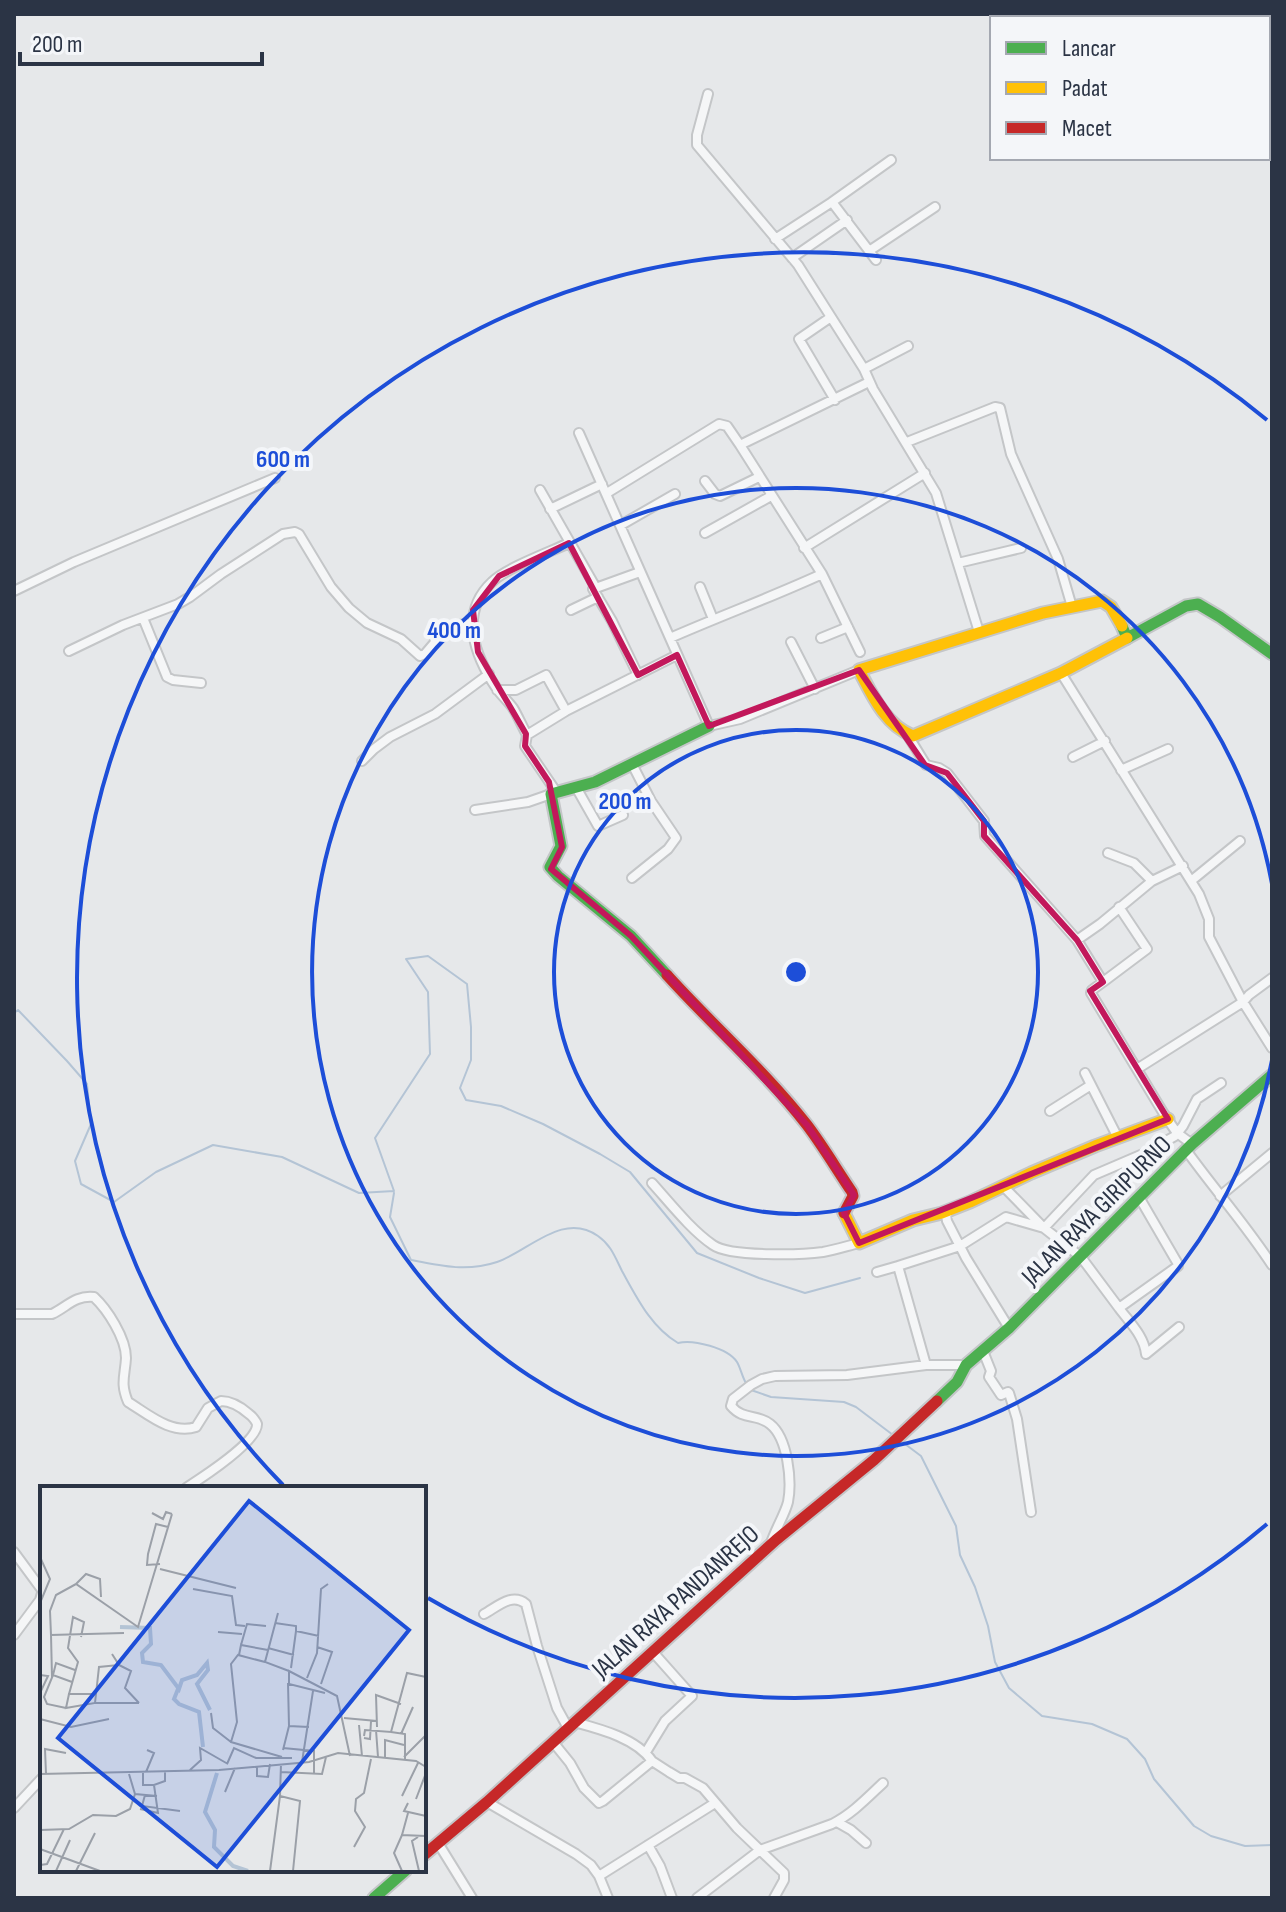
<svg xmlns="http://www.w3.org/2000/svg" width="1286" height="1912" font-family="'Sofia Sans Condensed',sans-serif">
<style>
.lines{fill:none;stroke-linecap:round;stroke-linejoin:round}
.stream{stroke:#b4c4d5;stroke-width:2}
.street-casing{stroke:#c4c6c8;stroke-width:12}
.fast-casing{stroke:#c4c6c8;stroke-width:15}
.slow-casing{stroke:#c4c6c8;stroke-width:15}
.jam-casing{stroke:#c4c6c8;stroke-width:15}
.street{stroke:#f5f6f7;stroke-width:8}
.fast{stroke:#4caf50;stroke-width:11}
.slow{stroke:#ffc107;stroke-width:11}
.jam{stroke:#c62828;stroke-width:11}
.marked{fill:none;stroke:#c2185b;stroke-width:6;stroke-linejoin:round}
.ring{fill:none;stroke:#1d4ed8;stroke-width:4}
.labels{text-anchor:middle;stroke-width:8;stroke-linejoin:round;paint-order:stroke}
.street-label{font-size:26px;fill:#2b3445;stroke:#f4f6f9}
.inset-river{fill:none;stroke:#b4c4d5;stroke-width:4}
.inset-road{fill:none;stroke:#9ba0a8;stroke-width:2}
.view{fill:#1d4ed8;fill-opacity:0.15;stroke:#1d4ed8;stroke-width:4}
.inset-edge{fill:none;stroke:#2b3445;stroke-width:4}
.centre{fill:#1d4ed8;stroke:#f4f6f9;stroke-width:4}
.ring-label{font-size:24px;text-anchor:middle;font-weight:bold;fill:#1d4ed8;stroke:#f4f6f9;stroke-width:8;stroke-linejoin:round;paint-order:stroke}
</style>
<rect width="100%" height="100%" fill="#e6e8ea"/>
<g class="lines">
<path class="stream" d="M 14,1013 L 18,1010 L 67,1061 L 87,1084 L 91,1124 L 75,1161 L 81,1184 L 114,1202 L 156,1172 L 213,1145 L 282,1157 L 359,1193 L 394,1191 L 375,1138 L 430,1054 L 428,992 L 406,959 L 428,956 L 467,984 L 471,1027 L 471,1060 L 460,1088 L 466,1100 L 501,1106 L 543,1124 L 600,1154 L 630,1172 L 697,1253 L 759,1278 L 805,1293 L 860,1278
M 394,1193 L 390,1217 L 411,1260 C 441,1266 467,1272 497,1262 C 529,1251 563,1211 598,1236 C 611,1245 615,1257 622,1271 C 637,1298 651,1327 678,1343 C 693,1339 728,1348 737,1362 C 741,1369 742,1377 747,1385
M 751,1390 L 771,1397 L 844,1402 L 856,1407 L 893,1435
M 901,1441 L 921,1456 L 956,1526 L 960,1555 L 975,1587 L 988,1626 L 995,1662 L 1009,1688 L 1042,1716 L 1092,1724 L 1127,1739 L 1145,1759 L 1154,1779 L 1194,1826 L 1211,1836 L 1245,1846 L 1272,1845"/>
<defs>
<path id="street" d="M 708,94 L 697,135 L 697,145 L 798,265 L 864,369 L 873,389 L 936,493 L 979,632
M 775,239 L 832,202
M 869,251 L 935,207
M 792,258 L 847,220
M 876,260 L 832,202 L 891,160
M 831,317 L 799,339 L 835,400
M 864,369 L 908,346
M 579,433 C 623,530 665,629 709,726 L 740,719 L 859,670
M 907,442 L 995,407 L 1000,408 L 1011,454 L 1058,559 L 1072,607
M 705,481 L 715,494 L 720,496 L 759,477
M 540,490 L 596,588
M 607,493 L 719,424 L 727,426 L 740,445
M 550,509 L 602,484
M 621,525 L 675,494
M 705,533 L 771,496
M 804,548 L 925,473
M 958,563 L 1021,548
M 700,587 L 713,619
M 14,591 L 74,562 L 275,478
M 571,610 L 598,597
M 143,618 L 167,677 L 173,680 L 201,683
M 670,638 C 720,616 772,597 822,574
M 821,638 L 848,627
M 791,642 L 815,689
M 69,651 L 123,625 L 178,604 L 190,597 L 221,574 L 283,534 L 295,532 L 299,534 L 331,587 L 349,608 L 367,623 L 401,639 L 420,656 L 425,654 L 448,627 L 471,623
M 860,652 L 822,574 L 740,445 L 869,382
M 1061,673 L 1199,894 L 1209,919 L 1209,937 L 1243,1002 L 1272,1048
M 638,675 L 612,621 L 593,589 L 640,572
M 497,690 L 516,690 L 546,675 L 566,711
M 907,734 L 926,765 L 939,768 L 947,773 L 984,821 L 985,836 L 1077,940 L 1100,924 L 1152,881 L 1183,866
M 527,735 C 522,726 518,716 513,708 C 508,701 501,695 497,689 C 474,655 459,613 492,582 C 506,568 550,552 569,543
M 1073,757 L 1105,741
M 362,761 L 374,749 L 390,737 L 435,714 L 489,674
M 632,764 L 651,801 L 676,838 L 668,849 L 632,878
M 1121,770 L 1168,749
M 577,789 L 598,826 L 623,815
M 557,793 L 525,746 L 527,735 L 566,711 L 677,655
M 475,810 L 528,802 L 551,794
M 1108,853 L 1134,863 L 1152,881
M 1191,881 L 1240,841
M 1077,940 L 1103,982 L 1092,990 L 1091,993 L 1164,1114 L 1177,1133 L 1192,1144
M 1103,982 L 1147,949 L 1119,907
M 1137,1069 L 1243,1002 L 1249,995 L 1272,978
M 1085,1073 L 1118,1138
M 1050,1111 L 1091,1085
M 1186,1150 C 1214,1189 1246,1225 1272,1265
M 652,1183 C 670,1203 691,1230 713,1245 C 730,1257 801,1255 823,1252 C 835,1250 847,1246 859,1243
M 1003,1186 L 1044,1228 L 1081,1257 L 1119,1308 L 1178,1266 L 1178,1264 L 1139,1197
M 1220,1196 L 1272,1153
M 950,1211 L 946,1215 L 947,1221 L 966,1258 L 1009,1328
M 877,1272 L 898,1266
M 1119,1308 C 1130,1323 1144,1336 1146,1354 L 1179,1327
M 14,1314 L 52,1314 C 67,1307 75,1295 94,1297 C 107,1309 126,1338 126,1358 C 125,1376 120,1383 128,1402 C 148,1414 171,1435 196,1427 L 208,1408 L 221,1401 C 232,1401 241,1407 249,1414 C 252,1416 256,1421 257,1424 C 258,1442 200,1479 186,1488
M 983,1351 L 991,1371 L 989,1377 L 1001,1395 L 1008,1392 L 1009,1393 L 1017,1419 L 1031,1512
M 926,1365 L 898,1266 L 960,1246 L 1006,1217 L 1044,1228 L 1094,1175 L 1143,1154 L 1175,1136 L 1183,1126 L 1197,1099 L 1221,1083
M 771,1543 C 775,1530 785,1514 788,1502 C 792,1481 788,1438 770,1424 C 756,1413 744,1421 731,1406 L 733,1399 L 751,1385 L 762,1379 L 775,1376 L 847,1375 L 926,1365 L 966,1365
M 14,1552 L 42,1590
M 484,1614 C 497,1607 512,1592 526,1604 L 537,1646 L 557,1708 L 568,1728
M 14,1635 L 40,1600 L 42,1593
M 553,1742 L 570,1763 L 584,1788 L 599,1803 L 603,1801 L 652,1761 C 636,1738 600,1729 574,1722
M 646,1752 L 665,1721 L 692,1696 L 652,1651
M 652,1761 L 669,1772 L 679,1778 L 685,1778 L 703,1788 L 737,1828 L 784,1873 L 784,1880 L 774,1898
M 487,1802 L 576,1854 L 591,1865 L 599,1876 L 715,1803
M 14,1808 L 42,1778
M 837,1822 L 851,1830 L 866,1843
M 438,1843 L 472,1898
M 648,1845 L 660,1866 L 672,1898
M 599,1876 L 608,1898
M 697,1898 L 760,1850 L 832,1824 C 852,1814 867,1798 883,1783"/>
<path id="fast" d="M 1122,626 L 1127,638 L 1186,606 L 1198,604 L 1220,617 L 1272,654
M 667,975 L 631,936 L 558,876 L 550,867 L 561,846 L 551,794 L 595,782 L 709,726
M 937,1401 L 957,1382 L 966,1365 L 1009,1328 L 1192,1144 L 1272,1075
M 374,1898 L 406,1870"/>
<path id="slow" d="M 1122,626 L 1111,607 L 1102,601 L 1043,613 L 859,670 C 872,695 885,725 913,736 L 1061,673 L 1127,638
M 844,1213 L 859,1243 L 913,1220 L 942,1213 L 970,1202 L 1031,1173 L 1095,1146 L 1168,1119"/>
<path id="jam" d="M 667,975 C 713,1026 765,1071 807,1125 C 823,1146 837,1170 852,1192 L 853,1196 L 844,1213
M 424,1855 L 487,1802 L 776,1540 L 874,1460 L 937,1401"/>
</defs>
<use href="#street" class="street-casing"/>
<use href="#fast" class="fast-casing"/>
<use href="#slow" class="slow-casing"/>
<use href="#jam" class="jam-casing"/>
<use href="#street" class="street"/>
<use href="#fast" class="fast"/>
<use href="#slow" class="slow"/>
<use href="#jam" class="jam"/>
</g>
<path class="marked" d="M 569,543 L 638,675 L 677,655 L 709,726 L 859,670 L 925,765 L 947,773 L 984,821 L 984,836 L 1077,940 L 1103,982 L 1090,991 L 1168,1119 L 859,1243 L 844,1213 L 854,1195 L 807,1125 L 631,936 L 551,869 L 562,847 L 549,782 L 525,746 L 526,734 L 478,652 L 473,610 L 499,576 Z"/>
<g class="ring">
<circle cx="796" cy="972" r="242"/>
<path d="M1272 1060A484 484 0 1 1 1272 884"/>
<path d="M1267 1524A726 726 0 0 1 428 1598M283 1485A726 726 0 0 1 1267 420"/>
</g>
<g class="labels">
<g class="street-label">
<text transform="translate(1096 1210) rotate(-45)" y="9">JALAN RAYA GIRIPURNO</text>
<text transform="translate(675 1601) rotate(-42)" y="9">JALAN RAYA PANDANREJO</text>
</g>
</g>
<g transform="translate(40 1486)">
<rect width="386" height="386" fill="#e6e8ea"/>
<path class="inset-river" d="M 80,141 L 110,142 L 111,158 L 102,167 L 103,176 L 121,179 L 139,203 L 142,194 L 157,189 L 167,177 L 168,184 L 157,198 L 170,224M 138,203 L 134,213 L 139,218 L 159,226 L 163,261M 177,287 L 165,326 L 175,344 L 174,361 L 193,380 L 208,385"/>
<path class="inset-road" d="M 112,27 L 123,33 L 126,26 L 132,28M 0,71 L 10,93 L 0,117M 120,78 L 107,79 L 108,68 L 116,38 L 128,41M 120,83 L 196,102M 36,98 L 46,88 L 60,93 L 61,111M 153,103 L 192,110 L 196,139 L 205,140M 238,127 L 225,176 L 249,185M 235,137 L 256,140 L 256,145M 178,146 L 202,148M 11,149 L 10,125 L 16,109 L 36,98 L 98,141 L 132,28M 41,151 L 44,136 L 33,131 L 28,162 L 38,176 L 29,208 L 55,208M 201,159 L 207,138 L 226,140M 277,161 L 292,166 L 281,198M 228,162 L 254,169M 199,169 L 201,159 L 228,164M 225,176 L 198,169 L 191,178 L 197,236 L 191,256 L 242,271M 79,179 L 91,185 L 85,202 L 99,217M 251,182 L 256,145 L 279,150M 0,189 L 8,190 L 0,207M 13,189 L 16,177 L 35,184M 12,191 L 11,149 L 84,147M 267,192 L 277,167 L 281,103 L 288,98M 248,197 L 249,240 L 269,241M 285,207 L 249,198 L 249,185 L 297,210 L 310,270M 29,208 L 26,222 L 55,217 L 59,181 L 79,179 L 72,168M 55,217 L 99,217M 26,222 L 7,218 L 4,211 L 13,189 L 32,196M 171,227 L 173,242 L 191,256M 304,232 L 337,235M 0,233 L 31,241 L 69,233M 319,239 L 322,270M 337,241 L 336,209 L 361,218M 336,244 L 338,271M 351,246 L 365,248 L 365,274M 361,248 L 373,221M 324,250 L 325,244 L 351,246 L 367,187 L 386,191M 324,252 L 330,253 L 331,235M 243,262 L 274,265 L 274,287M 243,264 L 249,240M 364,271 L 386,249M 345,272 L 345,254 L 364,259M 262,276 L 273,205M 187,278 L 194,262 L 216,272 L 252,272M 241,278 L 240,310 L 260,315 L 253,385M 217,280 L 217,290 L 228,291 L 230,278M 150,284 L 161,274 L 160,262 L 188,278M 106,286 L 114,267 L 107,264M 241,286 L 282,288 L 286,271M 103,287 L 103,299 L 114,299 L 125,295 L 125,285M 0,288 L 179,284 L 269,276 L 298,267 L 376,275 L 386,281M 6,288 L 5,263 L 26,267M 89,288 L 95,308 L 117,310M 185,306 L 195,282M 105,309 L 102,320 L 140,325M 362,310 L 378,277M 376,313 L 386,287M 368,317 L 364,325 L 386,330M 100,323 L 118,327 L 114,299M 368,327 L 362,349 L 386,350M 0,344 L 29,343 L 53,329 L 76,330 L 90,323 L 95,308M 362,349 L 354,367 L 362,385M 378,351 L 372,355 L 379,385M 314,361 L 325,341 L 315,325 L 316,313 L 324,307 L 331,273M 0,363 L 60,385M 0,379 L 7,378 L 24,343M 16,385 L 30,354M 36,385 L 55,347M 230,385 L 240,310"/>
<path class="view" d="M 209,15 L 369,144 L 177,381 L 18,252 Z"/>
<rect width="386" height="386" class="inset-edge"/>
</g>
<circle cx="796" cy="972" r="12" class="centre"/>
<g class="ring-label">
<text x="283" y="467">600 m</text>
<text x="454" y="638">400 m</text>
<text x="625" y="809">200 m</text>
</g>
<rect width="1286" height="1912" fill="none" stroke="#2b3445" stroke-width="32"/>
<rect x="990" y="16" width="280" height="144" fill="#f4f6f9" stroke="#a4a8b1" stroke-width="2"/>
<rect x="1006" y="42" width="40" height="12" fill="#4caf50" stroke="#a4a8b1" stroke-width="2"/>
<text x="1062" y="56" font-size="24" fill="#2b3445">Lancar</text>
<rect x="1006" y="82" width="40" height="12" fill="#ffc107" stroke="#a4a8b1" stroke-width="2"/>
<text x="1062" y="96" font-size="24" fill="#2b3445">Padat</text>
<rect x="1006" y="122" width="40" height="12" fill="#c62828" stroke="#a4a8b1" stroke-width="2"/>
<text x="1062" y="136" font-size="24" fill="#2b3445">Macet</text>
<path d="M20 52v12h242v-12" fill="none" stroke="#2b3445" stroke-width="4"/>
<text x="32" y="52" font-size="24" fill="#2b3445" stroke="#f4f6f9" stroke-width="6" paint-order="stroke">200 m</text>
</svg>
